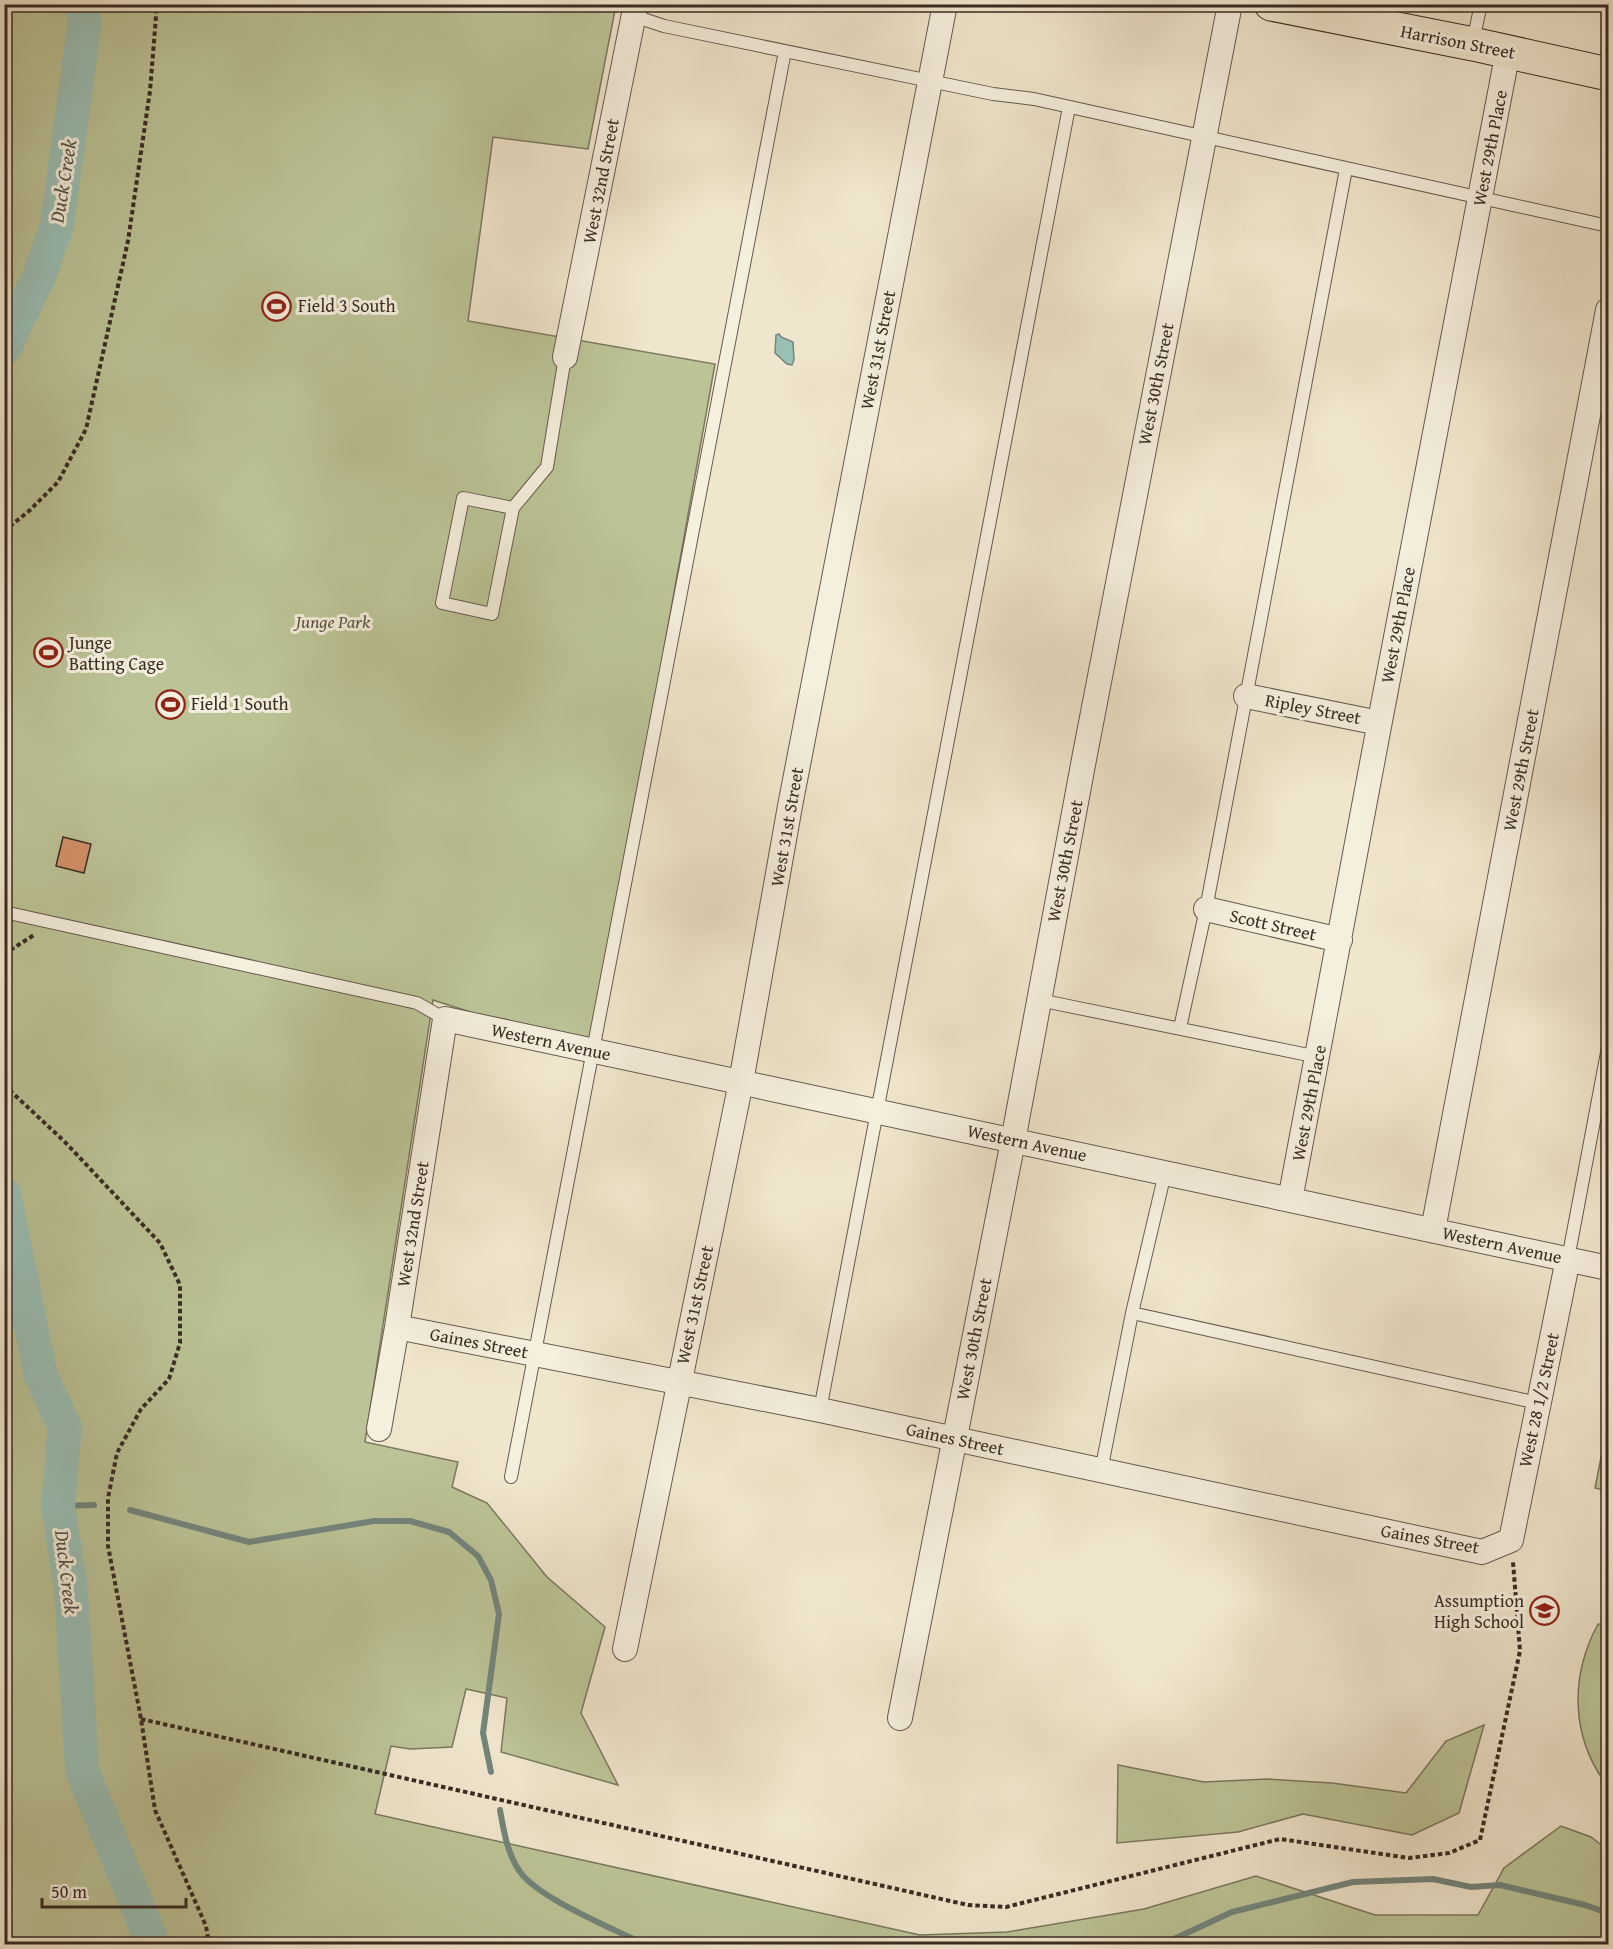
<svg xmlns="http://www.w3.org/2000/svg" width="1613" height="1949" font-family="'Gentium Book Plus',serif">
<style>
.green{fill:#bcc497;stroke:#7a785e;stroke-width:1.5}
.water{fill:#9ac0b6;stroke:#73857c;stroke-width:1.5}
.lines{fill:none;stroke-linecap:round;stroke-linejoin:round}
.stream{stroke:#73857c;stroke-width:6}
.river{stroke:#9ac0b6;stroke-width:34}
.building{fill:#d59169;stroke:#382c24;stroke-width:1.5}
.lane-casing{stroke:#665a4e;stroke-width:14}
.street-casing{stroke:#665a4e;stroke-width:26}
.highway-casing{stroke:#382c24;stroke-width:35}
.path{stroke:#382c24;stroke-width:4;stroke-dasharray:4.5 3;stroke-linecap:butt}
.lane{stroke:#f5efde;stroke-width:12}
.street{stroke:#f5efde;stroke-width:24}
.highway{stroke:#f0e6cd;stroke-width:33}
.labels{text-anchor:middle;stroke-width:6;stroke-linejoin:round;paint-order:stroke}
.street-label{font-size:18px;fill:#382c24;stroke:#f5efde}
.poi-label{font-size:18px;fill:#382c24;stroke:#f5efde;text-anchor:start}
.park-label{font-size:18px;font-style:italic;fill:#595241;stroke:#f5efde}
.water-label{font-size:20px;font-style:italic;fill:#505148;stroke:#f5efde}
</style>
<rect width="100%" height="100%" fill="#f0e6cd"/>
<filter id="stains"><feTurbulence type="fractalNoise" baseFrequency=".00333" numOctaves="4"/><feColorMatrix values="0 0 0 0 .2 0 0 0 0 .09 0 0 0 0 .02 0 0 0 .5 -.17"/></filter>
<radialGradient id="worn" r=".72"><stop offset=".6" stop-color="#630" stop-opacity="0"/><stop offset="1" stop-color="#630" stop-opacity=".3"/></radialGradient>
<path class="green" d="M 5,5 L 616,5 L 588,149 L 493,137 L 468,321 L 715,364 L 592,1051 L 433,1000 L 365,1442 L 458,1462 L 452,1487 L 487,1503 L 547,1577 L 605,1627 L 581,1713 L 618,1785 L 501,1752 L 507,1698 L 466,1689 L 452,1747 L 410,1749 L 391,1746 L 375,1814 L 920,1935 L 1007,1932 L 1144,1909 L 1256,1876 L 1375,1915 L 1478,1915 L 1504,1868 L 1561,1826 L 1591,1837 L 1608,1850 L 1608,1944 L 5,1944 Z
M 1608,1422 L 1608,1491 L 1595,1488 Z
M 1598,1624 L 1608,1626 L 1608,1787 C 1571,1738 1569,1678 1598,1624 Z
M 1484,1725 L 1459,1813 L 1412,1835 L 1303,1814 L 1238,1832 L 1117,1843 L 1118,1765 L 1204,1782 L 1267,1779 L 1332,1783 L 1406,1793 L 1446,1741 Z"/>
<path class="water" d="M 779,334 L 781,337 L 793,342 L 794,360 L 792,365 L 787,364 L 775,353 L 776,335 Z"/>
<g class="lines">
<path class="stream" d="M 58,1506 L 94,1505
M 130,1510 L 249,1542 L 374,1521 L 410,1521 L 449,1532 L 478,1556 L 491,1580 L 499,1614 L 483,1733 L 491,1772
M 500,1810 C 504,1832 507,1853 520,1872 C 540,1899 612,1928 644,1944
M 1163,1944 L 1232,1912 L 1353,1882 L 1433,1879 L 1471,1887 L 1500,1885 L 1585,1905 L 1608,1913"/>
<path class="river" d="M 4,349 L 40,274 L 57,225 L 85,21 L 81,4
M 4,1194 L 41,1376 L 65,1427 L 58,1506 L 71,1588 L 82,1770 L 153,1944"/>
</g>
<path class="building" d="M 63,837 L 91,844 L 84,873 L 56,866 Z"/>
<g class="lines">
<defs>
<path id="lane" d="M 634,16 L 664,26 L 993,94 L 1034,99 L 1608,226
M 1473,41 L 1481,4
M 513,508 L 492,614 L 442,603 L 463,498 L 513,508 L 547,467 L 565,357
M 4,912 L 417,1003 L 445,1019
M 1039,1000 L 1318,1057
M 1180,1028 L 1206,909 L 1346,169
M 1568,1259 L 1608,1047
M 1132,1313 L 1538,1403
M 820,1410 L 1069,107
M 1101,1471 L 1132,1313 L 1165,1173
M 511,1477 L 785,51"/>
<path id="street" d="M 565,357 L 636,4
M 1246,696 L 1379,723
M 1206,909 L 1340,940
M 1290,1200 C 1321,1040 1349,880 1380,721 C 1422,497 1466,275 1508,51
M 1433,1230 L 1608,310
M 397,1327 L 820,1410 L 1482,1552 L 1511,1540 L 1568,1259
M 379,1429 L 397,1327 L 445,1019 L 1608,1268
M 625,1649 L 741,1082 L 790,806 L 945,4
M 900,1718 L 1013,1141 L 1085,754 L 1230,4"/>
<path id="highway" d="M 1271,4 L 1473,44 L 1608,74"/>
</defs>
<use href="#lane" class="lane-casing"/>
<use href="#street" class="street-casing"/>
<use href="#highway" class="highway-casing"/>
<path class="path" d="M 4,531 L 29,511 L 58,482 L 86,429 L 128,241 L 150,91 L 157,4
M 4,954 L 34,935
M 4,1085 L 64,1141 L 160,1243 L 180,1285 L 180,1343 L 169,1379 L 141,1409 L 117,1453 L 108,1498 L 108,1546 L 141,1719 L 155,1810 L 206,1926 L 209,1944
M 141,1719 L 968,1905 L 1006,1907 L 1280,1839 L 1409,1858 L 1449,1853 L 1480,1840 L 1520,1651 L 1513,1562"/>
<use href="#lane" class="lane"/>
<use href="#street" class="street"/>
<use href="#highway" class="highway"/>
</g>
<defs>
<symbol id="stadium-ring" viewBox="-11 -11 22 22"><circle r="9.5" fill="#f5efde" stroke="#8f2418" stroke-width="1.5"/><path d="M0-5a6.5 5 0 1 0 0 10a6.5 5 0 1 0 0-10ZM-3.5-1.8h7v3.6h-7Z" fill="#8f2418"/></symbol>
<symbol id="school-ring" viewBox="-11 -11 22 22"><circle r="9.5" fill="#f5efde" stroke="#8f2418" stroke-width="1.5"/><path d="M0-5L7-2L0 1L-7-2ZM-4 1L0 2.5L4 1V4Q0 6-4 4Z" fill="#8f2418"/></symbol>
</defs>
<g fill-rule="evenodd">
<use href="#stadium-ring" x="260" y="290" width="33" height="33"/>
<use href="#stadium-ring" x="32" y="636" width="33" height="33"/>
<use href="#stadium-ring" x="154" y="688" width="33" height="33"/>
<use href="#school-ring" x="1528" y="1594" width="33" height="33"/>
</g>
<g class="labels">
<g class="street-label">
<text transform="translate(1458 42) rotate(11)" y="6">Harrison Street</text>
<text transform="translate(1490 148) rotate(-79)" y="6">West 29th Place</text>
<text transform="translate(601 181) rotate(-79)" y="6">West 32nd Street</text>
<text transform="translate(878 350) rotate(-79)" y="6">West 31st Street</text>
<text transform="translate(1156 384) rotate(-79)" y="6">West 30th Street</text>
<text transform="translate(1398 625) rotate(-79)" y="6">West 29th Place</text>
<text transform="translate(1313 709) rotate(11)" y="6">Ripley Street</text>
<text transform="translate(1521 770) rotate(-79)" y="6">West 29th Street</text>
<text transform="translate(787 827) rotate(-80)" y="6">West 31st Street</text>
<text transform="translate(1065 861) rotate(-79)" y="6">West 30th Street</text>
<text transform="translate(1273 925) rotate(13)" y="6">Scott Street</text>
<text transform="translate(551 1042) rotate(12)" y="6">Western Avenue</text>
<text transform="translate(1309 1103) rotate(-79)" y="6">West 29th Place</text>
<text transform="translate(1027 1143) rotate(12)" y="6">Western Avenue</text>
<text transform="translate(413 1224) rotate(-81)" y="6">West 32nd Street</text>
<text transform="translate(1502 1245) rotate(12)" y="6">Western Avenue</text>
<text transform="translate(695 1305) rotate(-78)" y="6">West 31st Street</text>
<text transform="translate(974 1339) rotate(-79)" y="6">West 30th Street</text>
<text transform="translate(479 1343) rotate(11)" y="6">Gaines Street</text>
<text transform="translate(1539 1400) rotate(-78)" y="6">West 28 1/2 Street</text>
<text transform="translate(955 1439) rotate(12)" y="6">Gaines Street</text>
<text transform="translate(1430 1539) rotate(10)" y="6">Gaines Street</text>
</g>
<g class="poi-label">
<text x="298" y="312">Field 3 South</text>
<text x="69" y="649">Junge<tspan x="69" dy="21">Batting Cage</tspan></text>
<text x="191" y="710">Field 1 South</text>
<text x="1524" y="1607" text-anchor="end">Assumption<tspan x="1524" dy="21">High School</tspan></text>
</g>
<g class="park-label">
<text x="333" y="628">Junge Park</text>
</g>
<g class="water-label">
<text transform="translate(63 181) rotate(-81)" y="7">Duck Creek</text>
<text transform="translate(67 1572) rotate(83)" y="7">Duck Creek</text>
</g>
</g>
<rect width="1613" height="1949" fill="none" stroke="#f0e6cd" stroke-width="24"/>
<rect x="6" y="6" width="1601" height="1937" fill="none" stroke="#382c24" stroke-width="3"/>
<rect x="12" y="12" width="1589" height="1925" fill="none" stroke="#382c24" stroke-width="1.5"/>
<path d="M42 1898v9h144v-9" fill="none" stroke="#382c24" stroke-width="3"/>
<text x="51" y="1898" font-size="18" fill="#382c24" stroke="#f5efde" stroke-width="4.5" paint-order="stroke">50 m</text>
<rect width="100%" height="100%" filter="url(#stains)"/>
<rect width="100%" height="100%" fill="url(#worn)"/>
</svg>
